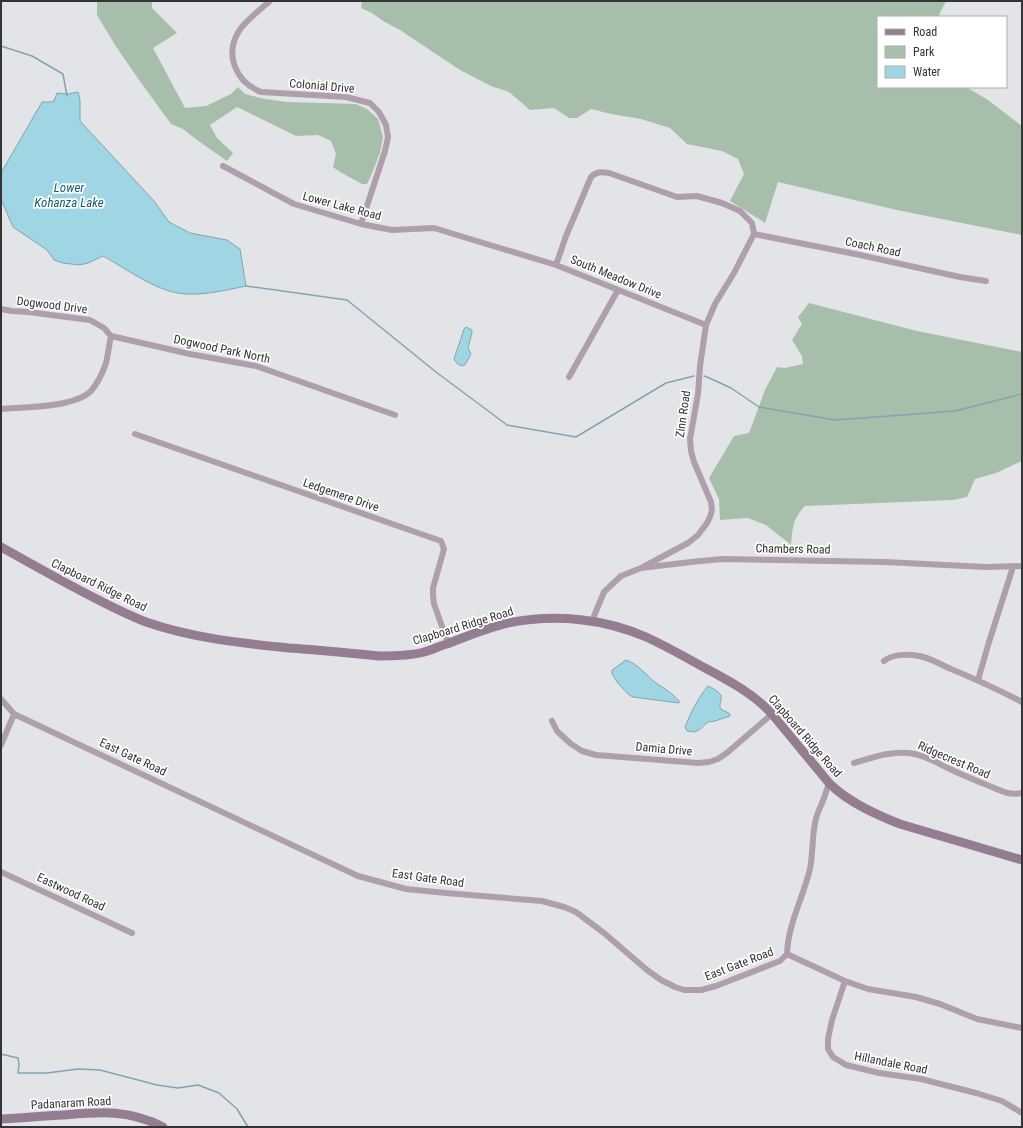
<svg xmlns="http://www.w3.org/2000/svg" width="1023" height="1128" font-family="'Roboto Condensed',sans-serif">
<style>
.green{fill:#a6beaa}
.water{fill:#a0d6e4;stroke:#80a5b0}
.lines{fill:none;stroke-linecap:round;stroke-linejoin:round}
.stream{stroke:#80a5b0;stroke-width:1.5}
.minor{stroke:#af9fad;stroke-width:6}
.secondary{stroke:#947d91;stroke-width:9}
.labels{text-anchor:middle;stroke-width:3.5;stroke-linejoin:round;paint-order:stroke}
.street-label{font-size:12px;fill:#343436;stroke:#fff}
.water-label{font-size:13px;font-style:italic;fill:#185e6e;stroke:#fff}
</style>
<rect width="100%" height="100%" fill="#e3e4e8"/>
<path class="green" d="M 97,1 L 152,1 L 152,8 L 177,33 L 153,48 L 185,108 L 206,106 L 231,94 L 238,87 L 245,94 L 265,99 L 287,102 L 356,104 L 367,109 L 378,119 L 383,137 L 380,153 L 370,178 L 367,184 L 362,184 C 352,178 342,174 333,167 L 336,154 L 331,141 L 318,135 L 296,136 L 237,107 L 210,125 L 217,138 L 233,153 L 227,161 L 197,140 L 183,129 L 171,124 L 139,80 L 115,45 L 97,15 Z
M 362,1 L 946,1 L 938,17 L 878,17 L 878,87 L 966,87 L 988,100 L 1022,126 L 1022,235 L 897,210 L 778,182 L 765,223 L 730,201 L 744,174 L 738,159 L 722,151 L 687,144 L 670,128 L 641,119 L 611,114 L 591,109 L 577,118 L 569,118 L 554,108 L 530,110 L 509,92 L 491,86 L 460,70 L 400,30 L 383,21 L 372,13 L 361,8 Z
M 809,303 L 917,331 L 1022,352 L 1022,461 L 996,473 L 975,479 L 967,497 L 953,500 L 805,506 C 792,520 793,527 791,545 L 766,525 L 748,518 L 720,520 L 719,499 L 709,478 L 734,436 L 749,433 L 765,390 L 777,367 L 785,368 L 803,364 L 802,356 L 792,340 L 802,324 L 798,317 Z"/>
<path class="water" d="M 78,92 L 80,100 L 80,121 L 154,201 L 169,222 L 190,233 L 227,240 L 240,249 L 246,286 C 227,290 206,295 186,294 C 158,293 127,269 103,256 L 88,263 L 79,265 L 63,263 L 54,260 L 47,250 L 13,227 L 1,199 L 1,173 L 42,102 L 51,102 L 54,101 L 57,93 L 68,94 Z
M 466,327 L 472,330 L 472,332 L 468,348 L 471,354 L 465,365 C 460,367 456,363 454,359 L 464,329 Z
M 626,660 C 638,664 646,675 656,683 C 665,689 671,692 679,701 L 679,703 L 633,697 L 629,695 L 617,682 L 612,674 L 612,670 Z
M 708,686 C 712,688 719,691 721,696 C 722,700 718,706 721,709 C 723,711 728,712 730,714 L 730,716 L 715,721 L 708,722 L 699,730 L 695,732 L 687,731 L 685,727 C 691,712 698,698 708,686 Z"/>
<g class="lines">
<path class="stream" d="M 1,46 L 32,56 L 63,74 L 67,96
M 246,286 L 347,300 L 436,372 L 507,425 L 576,437 L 666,383 L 694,376
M 704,376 L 707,377 L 731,388 L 759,407 L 835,420 L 955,411 L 1022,394
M 1,1054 L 18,1058 L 19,1065 L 18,1073 L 47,1073 L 78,1069 L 100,1070 L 157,1085 L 178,1088 L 198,1085 L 219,1093 L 237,1109 L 248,1127"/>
<path class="minor" d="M 270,1 C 261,9 245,21 239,31 C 224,55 236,82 261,92 L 346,97 L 370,103 L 379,112 L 386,125 L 388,137 L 385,151 L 361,224
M 223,166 L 294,204 L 361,224 L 392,230 L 434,228 L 556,265 L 706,325
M 754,234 L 860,255 L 960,277 L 986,281
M 556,265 L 566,236 L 591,177 C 597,171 601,172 609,173 L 677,197 L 697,196 L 722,203 L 740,211 L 752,223 L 754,234
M 1,309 L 12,311 L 28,312 L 90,320 L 104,328 L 111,336 C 109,345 108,355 106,363 C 103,372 97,384 91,391 C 73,408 25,407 1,409
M 111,336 L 190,354 L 256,366 L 395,415
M 569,377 L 618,290
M 135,434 L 441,541 L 444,549 L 433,588 L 433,595 L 434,604 L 448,643
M 643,567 L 688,543 L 698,535 L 707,523 L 710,517 L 712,510 L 711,502 L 694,462 L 691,451 L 690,439 L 698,394 L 700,366 L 706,325 L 715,304 L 734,273 L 754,234
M 592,621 L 604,592 L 621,576 L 641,568 L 691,562 L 722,559 L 885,562 L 986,567 L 1022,566
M 884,661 C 892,654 908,654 919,656 C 931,658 941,665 951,669 C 975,679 999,690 1022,702
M 978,680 L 989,642 L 1013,567
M 1,699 L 14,714 L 358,876 L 406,889 L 446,893 L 542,901 L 564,907 L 576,912 L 604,933 L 647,970 L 661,980 L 675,987 L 684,990 L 701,990 L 716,986 L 780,961 L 787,954
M 552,721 L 557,731 L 571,744 L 582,751 L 596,755 L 698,763 L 709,762 L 718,759 L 728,752 L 772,714
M 1,745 L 14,714
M 854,763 C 872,758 889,751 908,753 C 923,754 937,763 950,769 C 962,775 975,780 987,785 C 999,790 1009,796 1022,793
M 1,872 L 132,933
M 787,954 L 845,981 L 868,989 L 916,997 L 940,1004 L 977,1019 L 1022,1028
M 787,954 C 788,924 803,898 810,869 C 813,854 812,838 815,823 C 816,816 819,810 822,803 C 825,796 827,789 829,783
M 845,981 L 832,1020 L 828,1039 L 828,1049 L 833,1057 L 846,1065 L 879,1073 L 921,1079 L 976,1093 L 1002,1101 L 1022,1113"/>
<path class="secondary" d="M 1,547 C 28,562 56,578 83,592 C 104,603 125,614 146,622 C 192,638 240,643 289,648 C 319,650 349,653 379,656 C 394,656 410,656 424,652 C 432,650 439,646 447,644 C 468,636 490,626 513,622 C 557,614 605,619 646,637 C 666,646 685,657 705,668 C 729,681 753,693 772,714 L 829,783 C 848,802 874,814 900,824 L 1022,860
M 1,1119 C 22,1118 42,1116 63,1115 C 100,1112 128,1109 163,1127"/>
</g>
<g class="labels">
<g class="street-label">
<text transform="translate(322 86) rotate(5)" y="4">Colonial Drive</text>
<text transform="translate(342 206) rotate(15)" y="4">Lower Lake Road</text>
<text transform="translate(873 247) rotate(12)" y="4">Coach Road</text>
<text transform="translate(616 277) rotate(22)" y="4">South Meadow Drive</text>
<text transform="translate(52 305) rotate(7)" y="4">Dogwood Drive</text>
<text transform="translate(222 349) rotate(12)" y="4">Dogwood Park North</text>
<text transform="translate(683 414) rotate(-82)" y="4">Zinn Road</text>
<text transform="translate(341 495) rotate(19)" y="4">Ledgemere Drive</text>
<text transform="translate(793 549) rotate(1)" y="4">Chambers Road</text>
<text transform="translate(99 585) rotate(26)" y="4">Clapboard Ridge Road</text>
<text transform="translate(463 626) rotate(-17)" y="4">Clapboard Ridge Road</text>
<text transform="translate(805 736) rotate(49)" y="4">Clapboard Ridge Road</text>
<text transform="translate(664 749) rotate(5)" y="4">Damia Drive</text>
<text transform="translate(133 757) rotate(25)" y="4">East Gate Road</text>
<text transform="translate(954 760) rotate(23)" y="4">Ridgecrest Road</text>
<text transform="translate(428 878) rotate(8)" y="4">East Gate Road</text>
<text transform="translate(71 892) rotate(25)" y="4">Eastwood Road</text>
<text transform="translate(739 964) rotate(-21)" y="4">East Gate Road</text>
<text transform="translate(891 1063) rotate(11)" y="4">Hillandale Road</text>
<text transform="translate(71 1103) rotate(-3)" y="4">Padanaram Road</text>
</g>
<g class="water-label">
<text x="69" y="192">Lower<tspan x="69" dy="15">Kohanza Lake</tspan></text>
</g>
</g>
<rect width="1023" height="1128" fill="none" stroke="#343436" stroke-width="4"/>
<rect x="877" y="16" width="130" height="72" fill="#ffffff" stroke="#aeaeaf"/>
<rect x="885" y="29" width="20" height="6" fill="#947d91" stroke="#aeaeaf"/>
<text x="913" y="36" font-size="12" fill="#343436">Road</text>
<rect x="885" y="46" width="20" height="12" fill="#a6beaa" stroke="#aeaeaf"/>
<text x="913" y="56" font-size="12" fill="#343436">Park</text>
<rect x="885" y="66" width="20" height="12" fill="#a0d6e4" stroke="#aeaeaf"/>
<text x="913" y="76" font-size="12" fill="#343436">Water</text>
</svg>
